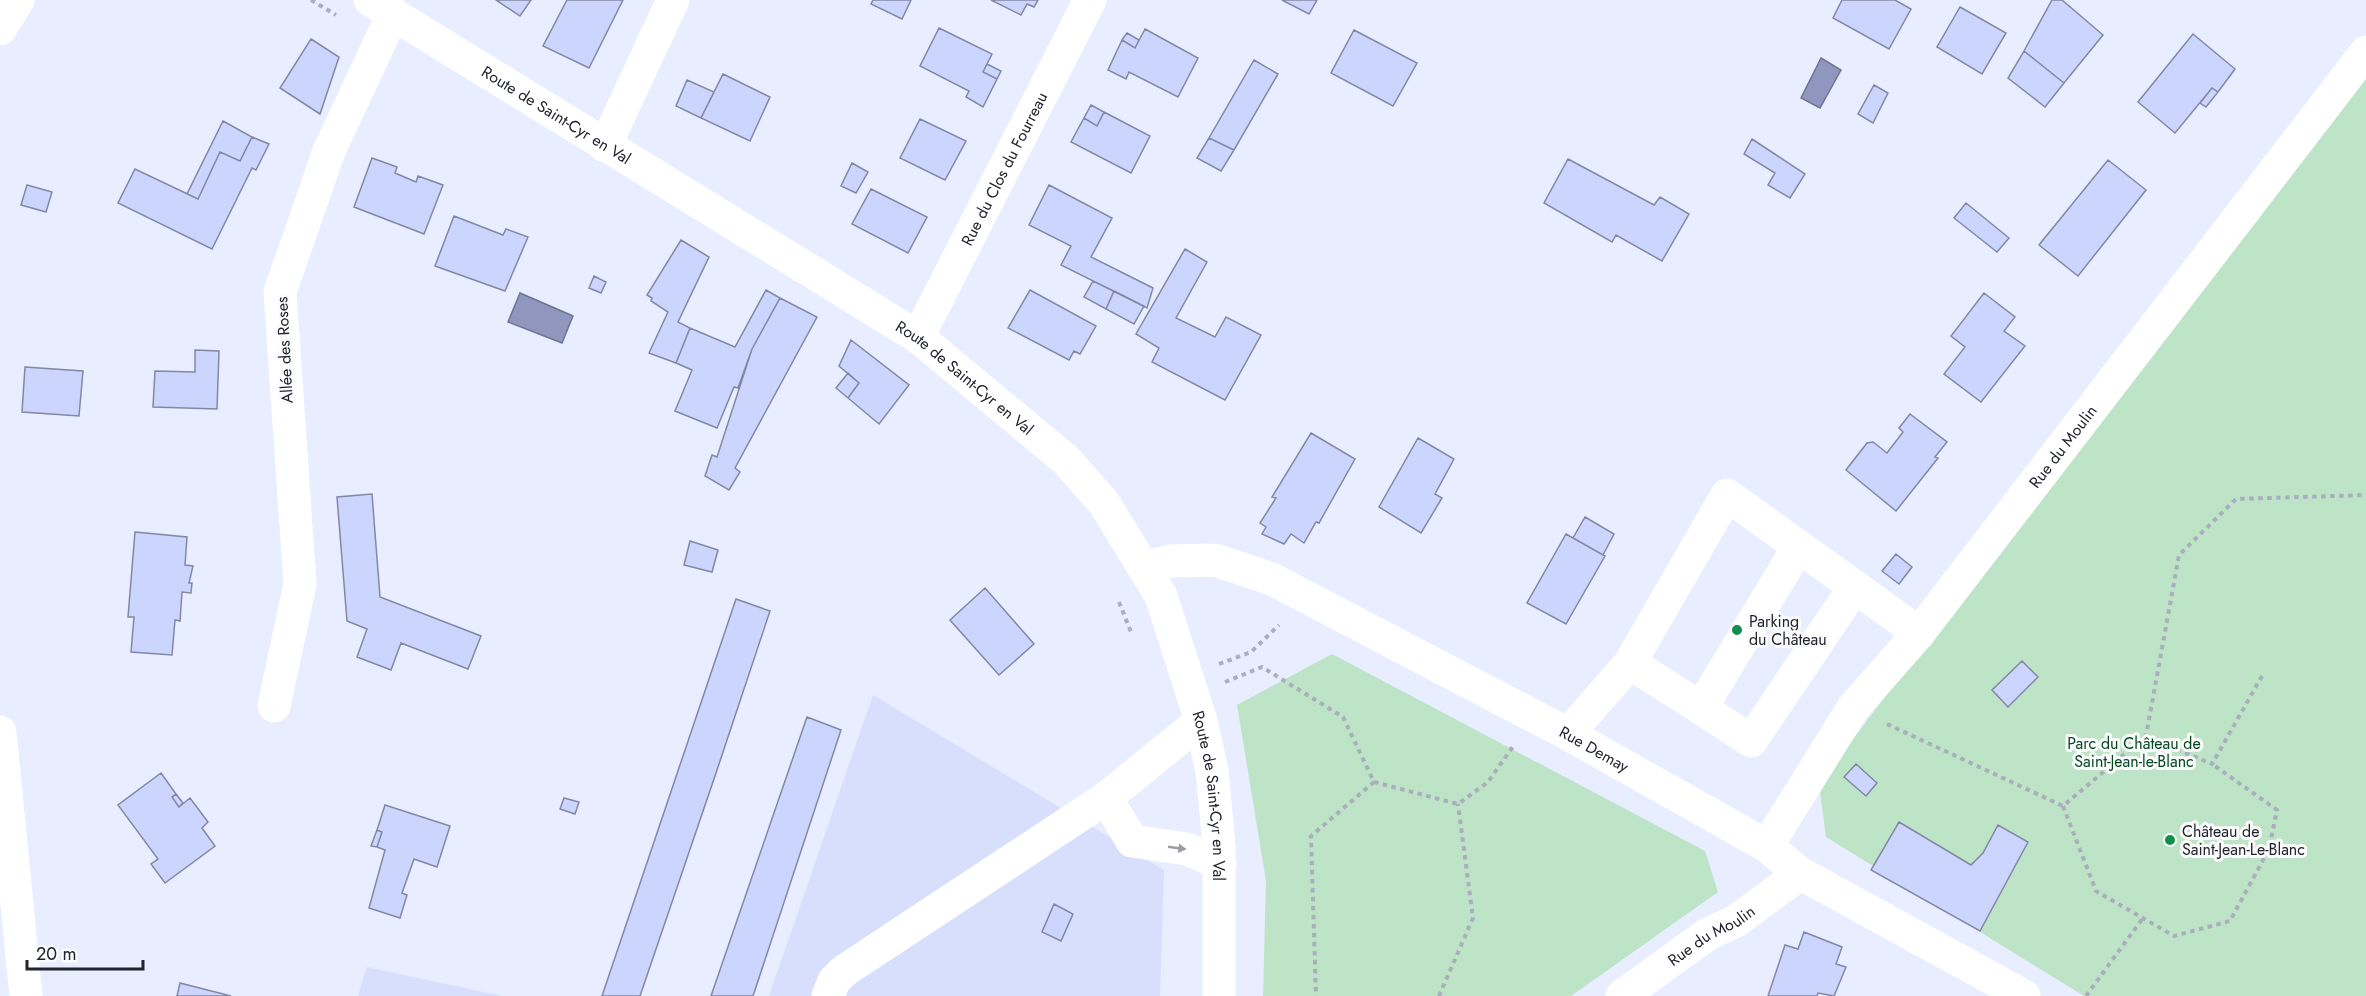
<svg xmlns="http://www.w3.org/2000/svg" width="2366" height="996" font-family="Jost,sans-serif">
<style>
.built{fill:#d8dffd}
.green{fill:#bee4c7}
.water{fill:#8f97be;stroke:#6e7493;stroke-width:1.5}
.building{fill:#ccd5fe;stroke:#8288a3;stroke-width:1.5}
.lines{fill:none;stroke-linecap:round;stroke-linejoin:round}
.path{stroke:#aaaebd;stroke-width:4;stroke-dasharray:4.5 4.5;stroke-linecap:butt}
.minor{stroke:#fff;stroke-width:33}
.oneway{fill:#9b9ca1}
.poi-dot{fill:#0f8f4b;stroke:#fbfbfb;stroke-width:2}
.labels{text-anchor:middle;stroke-width:6;stroke-linejoin:round;paint-order:stroke}
.street-label{font-size:16px;fill:#21232e;stroke:#fbfbfb}
.poi-label{font-size:16px;fill:#21232e;stroke:#fbfbfb;text-anchor:start}
.park-label{font-size:16px;fill:#034722;stroke:#fbfbfb}
</style>
<rect width="100%" height="100%" fill="#e8edff"/>
<path class="built" d="M 873,695 L 1164,870 L 1160,996 L 769,996 Z
M 367,967 L 502,996 L 358,996 Z"/>
<path class="green" d="M 2366,62 L 2366,996 L 2084,996 L 1826,837 L 1819,784 Z
M 1332,654 L 1705,851 L 1718,892 L 1571,996 L 1263,996 L 1266,881 L 1237,705 Z"/>
<path class="water" d="M 1821,58 L 1841,70 L 1820,108 L 1801,98 Z
M 520,293 L 573,316 L 562,343 L 508,322 Z"/>
<path class="building" d="M 496,0 L 531,0 L 520,16 Z
M 567,0 L 623,0 L 589,68 L 543,46 Z
M 873,0 L 911,0 L 902,19 L 871,4 Z
M 991,0 L 1038,0 L 1034,7 L 1027,4 L 1021,15 Z
M 1282,0 L 1317,0 L 1309,14 Z
M 1842,0 L 1895,0 L 1911,9 L 1889,49 L 1833,18 Z
M 2052,0 L 2062,0 L 2103,35 L 2064,83 L 2024,51 Z
M 1960,7 L 2006,33 L 1982,74 L 1937,47 Z
M 939,28 L 992,54 L 983,72 L 997,79 L 983,107 L 966,97 L 969,91 L 920,66 Z
M 1145,29 L 1198,58 L 1178,97 L 1129,72 L 1126,79 L 1108,70 L 1122,40 L 1135,48 Z
M 1354,30 L 1417,63 L 1393,106 L 1331,73 Z
M 1127,33 L 1139,40 L 1135,48 L 1122,40 Z
M 2193,34 L 2235,69 L 2218,92 L 2212,88 L 2175,133 L 2138,102 Z
M 311,39 L 339,57 L 320,114 L 280,88 Z
M 2024,51 L 2064,83 L 2045,107 L 2008,78 Z
M 1254,60 L 1278,74 L 1234,150 L 1209,138 Z
M 987,64 L 1001,71 L 997,79 L 983,72 Z
M 723,74 L 770,97 L 750,141 L 701,118 Z
M 687,80 L 714,92 L 701,118 L 676,106 Z
M 1874,85 L 1888,93 L 1873,123 L 1858,114 Z
M 2212,88 L 2218,92 L 2206,107 L 2200,103 Z
M 1091,105 L 1104,112 L 1097,126 L 1084,118 Z
M 1104,112 L 1150,136 L 1131,173 L 1071,142 L 1084,118 L 1097,126 Z
M 920,119 L 966,141 L 945,180 L 900,158 Z
M 223,121 L 252,137 L 240,161 L 220,152 L 198,199 L 187,194 Z
M 252,137 L 269,144 L 256,170 L 252,168 L 212,249 L 118,203 L 135,169 L 198,199 L 220,152 L 240,161 Z
M 1209,138 L 1234,150 L 1221,171 L 1197,158 Z
M 1752,139 L 1805,174 L 1790,198 L 1768,185 L 1775,173 L 1744,154 Z
M 372,158 L 397,167 L 395,173 L 416,182 L 418,176 L 443,185 L 424,234 L 354,207 Z
M 1568,159 L 1654,205 L 1660,197 L 1689,214 L 1662,261 L 1616,235 L 1612,242 L 1544,203 Z
M 2108,160 L 2146,190 L 2078,276 L 2039,245 Z
M 852,163 L 868,172 L 856,193 L 841,186 Z
M 27,185 L 52,192 L 46,212 L 21,205 Z
M 1049,185 L 1112,218 L 1091,257 L 1153,288 L 1147,308 L 1061,265 L 1071,246 L 1029,225 Z
M 871,189 L 927,217 L 908,253 L 852,224 Z
M 1966,203 L 2009,238 L 1997,252 L 1954,218 Z
M 454,216 L 503,235 L 506,229 L 528,237 L 505,291 L 435,266 Z
M 681,240 L 709,257 L 678,322 L 690,328 L 676,363 L 649,353 L 668,312 L 651,301 L 652,298 L 647,295 Z
M 1185,249 L 1207,262 L 1176,318 L 1215,337 L 1226,317 L 1261,335 L 1225,400 L 1152,362 L 1159,348 L 1136,334 Z
M 594,276 L 606,282 L 601,293 L 589,288 Z
M 1093,281 L 1114,291 L 1106,309 L 1084,297 Z
M 766,290 L 780,298 L 752,349 L 738,388 L 734,387 L 717,428 L 675,411 L 692,370 L 676,363 L 690,328 L 735,347 Z
M 1030,290 L 1096,326 L 1080,354 L 1074,351 L 1069,360 L 1008,328 Z
M 1114,291 L 1144,306 L 1134,324 L 1106,309 Z
M 1984,293 L 2015,317 L 2004,331 L 2025,346 L 1981,402 L 1944,374 L 1965,347 L 1951,336 Z
M 780,298 L 817,317 L 735,468 L 740,472 L 729,490 L 705,476 L 712,455 L 717,457 L 752,349 Z
M 851,340 L 909,385 L 879,424 L 848,398 L 859,383 L 839,366 Z
M 195,350 L 219,351 L 217,409 L 153,407 L 155,371 L 195,372 Z
M 25,367 L 83,371 L 79,416 L 22,412 Z
M 848,373 L 859,383 L 848,398 L 836,388 Z
M 1910,414 L 1947,442 L 1935,457 L 1938,458 L 1896,511 L 1846,470 L 1867,443 L 1873,442 L 1887,453 L 1903,432 L 1899,428 Z
M 1311,433 L 1355,459 L 1319,523 L 1316,522 L 1304,543 L 1291,534 L 1284,544 L 1262,534 L 1266,527 L 1260,523 L 1276,498 L 1272,497 Z
M 1418,438 L 1454,459 L 1435,494 L 1442,498 L 1421,533 L 1379,507 Z
M 372,494 L 380,597 L 481,636 L 468,669 L 401,643 L 391,670 L 357,657 L 367,629 L 347,621 L 337,497 Z
M 1585,517 L 1614,534 L 1603,555 L 1573,538 Z
M 135,532 L 187,537 L 185,565 L 193,566 L 189,583 L 192,583 L 191,593 L 182,592 L 180,621 L 175,620 L 172,655 L 131,652 L 134,617 L 128,617 Z
M 1566,534 L 1605,556 L 1566,624 L 1527,603 Z
M 690,541 L 718,550 L 712,572 L 684,565 Z
M 1896,554 L 1912,567 L 1899,584 L 1882,571 Z
M 985,588 L 1034,644 L 999,675 L 950,620 Z
M 736,599 L 770,611 L 716,773 L 640,996 L 602,996 Z
M 2022,661 L 2038,677 L 2008,707 L 1992,690 Z
M 807,717 L 841,730 L 753,996 L 711,996 Z
M 1856,764 L 1877,783 L 1866,796 L 1844,777 Z
M 161,773 L 176,794 L 172,797 L 179,807 L 190,798 L 208,822 L 202,828 L 215,846 L 165,883 L 151,864 L 158,859 L 118,805 Z
M 176,794 L 183,803 L 179,807 L 172,797 Z
M 564,798 L 579,802 L 575,814 L 560,809 Z
M 385,805 L 450,826 L 437,867 L 414,859 L 402,893 L 407,895 L 400,918 L 369,908 L 385,850 L 377,847 L 382,832 L 377,830 Z
M 1899,822 L 1971,865 L 1983,853 L 1998,825 L 2028,842 L 1980,931 L 1871,870 Z
M 377,830 L 382,832 L 377,847 L 371,846 Z
M 1054,904 L 1073,914 L 1061,941 L 1042,932 Z
M 1804,932 L 1842,947 L 1836,964 L 1846,967 L 1834,996 L 1818,993 L 1817,996 L 1768,996 L 1785,945 L 1798,949 Z
M 180,983 L 231,996 L 177,996 Z"/>
<g class="lines">
<path class="path" d="M 311,0 L 336,15
M 1119,602 L 1131,632
M 1219,664 L 1251,652 L 1279,625
M 2262,676 L 2212,764 L 2146,736 L 2179,555 L 2236,499 L 2366,495
M 1225,682 L 1262,667 L 1343,717 L 1374,782 L 1311,836 L 1316,996
M 1887,724 L 2063,806 L 2146,736
M 1374,782 L 1458,804 L 1488,782 L 1514,745
M 2063,806 L 2096,891 L 2174,936 L 2230,921 L 2269,849 L 2277,810 L 2212,764
M 1439,996 L 1473,918 L 1458,804
M 2086,996 L 2143,918"/>
<g class="minor">
<path id="s1" d="M 370,0 L 918,337 L 1066,460 L 1104,503 L 1161,596 L 1201,721 L 1212,771 L 1219,846 L 1219,996"/>
<path d="M 0,29 L 18,0"/>
<path d="M 605,146 L 673,0"/>
<path id="s2" d="M 918,337 L 1090,0"/>
<path id="s3" d="M 1144,567 L 1170,561 L 1215,560 L 1272,579 L 1568,734 L 1767,846 L 1798,872 L 2024,996"/>
<path d="M 1630,663 L 1701,708 L 1798,548"/>
<path d="M 274,706 L 300,584 L 280,292 L 329,151 L 393,14"/>
<path d="M 1701,708 L 1751,741 L 1854,588"/>
<path d="M 0,732 L 26,996"/>
<path d="M 1568,734 L 1630,663 L 1727,495 L 1919,633"/>
<path d="M 1106,798 L 1132,841 L 1187,849 L 1220,863"/>
<path id="s4" d="M 1767,846 L 1853,708 L 1919,633 L 2366,52"/>
<path d="M 828,996 L 834,981 L 844,971 L 1106,798 L 1201,721"/>
<path id="s5" d="M 1622,996 L 1708,934 L 1736,921 L 1789,882 L 1798,872"/>
</g>
</g>
<defs><path id="oneway-solid" d="M-6-.8H1V-3.2L6.5 0L1 3.2V.8H-6Z" transform="scale(1.5)"/></defs>
<use class="oneway" href="#oneway-solid" transform="translate(1177 848) rotate(8)"/>
<g class="poi-dot">
<circle cx="1737" cy="630" r="6"/>
<circle cx="2170" cy="840" r="6"/>
</g>
<g class="labels">
<g class="street-label">
<text dy="6" stroke="none"><textPath href="#s1" startOffset="219">Route de Saint-Cyr en Val</textPath></text>
<text dy="6" stroke="none"><textPath href="#s2" startOffset="189">Rue du Clos du Fourreau</textPath></text>
<text transform="translate(284 350) rotate(-93)" y="6">Allée des Roses</text>
<text dy="6" stroke="none"><textPath href="#s1" startOffset="705">Route de Saint-Cyr en Val</textPath></text>
<text dy="6" stroke="none"><textPath href="#s4" startOffset="498">Rue du Moulin</textPath></text>
<text dy="6" stroke="none"><textPath href="#s3" startOffset="496">Rue Demay</textPath></text>
<text dy="6" stroke="none"><textPath href="#s1" startOffset="1209">Route de Saint-Cyr en Val</textPath></text>
<text dy="6" stroke="none"><textPath href="#s5" startOffset="108">Rue du Moulin</textPath></text>
</g>
<g class="poi-label">
<text x="1749" y="627">Parking<tspan x="1749" dy="18">du Château</tspan></text>
<text x="2182" y="837">Château de<tspan x="2182" dy="18">Saint-Jean-Le-Blanc</tspan></text>
</g>
<g class="park-label">
<text x="2134" y="749">Parc du Château de<tspan x="2134" dy="18">Saint-Jean-le-Blanc</tspan></text>
</g>
</g>
<path d="M27 960v9h116v-9" fill="none" stroke="#21232e" stroke-width="3"/>
<text x="36" y="960" font-size="18" fill="#21232e" stroke="#fbfbfb" stroke-width="4.5" paint-order="stroke">20 m</text>
</svg>
